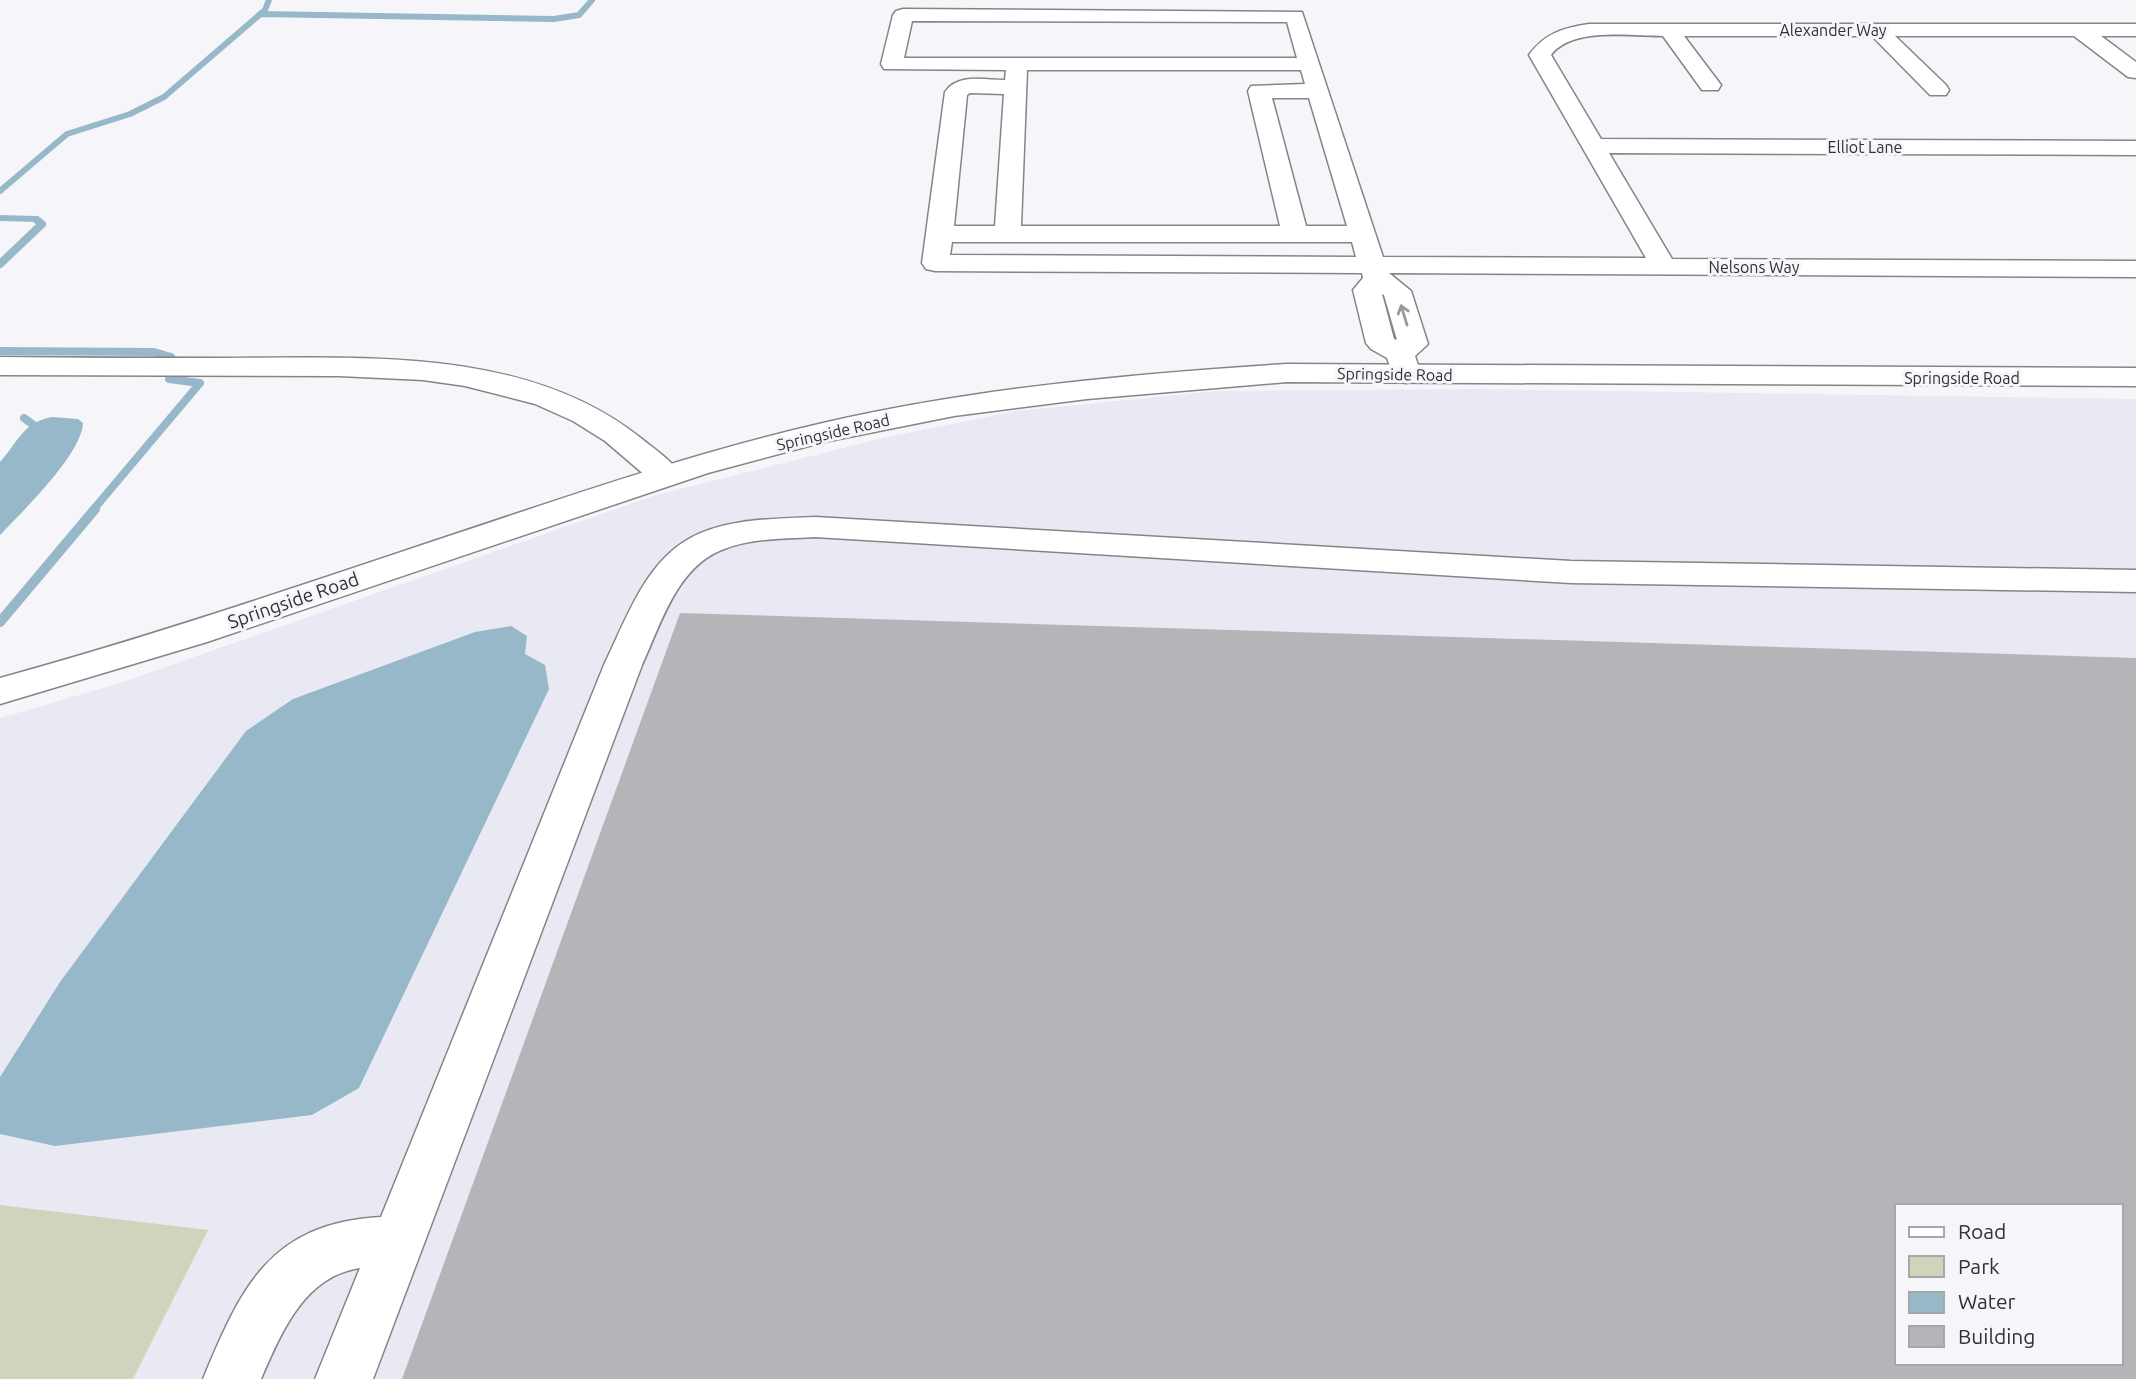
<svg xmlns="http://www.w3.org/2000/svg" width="2136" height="1379" font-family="Ubuntu,sans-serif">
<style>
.built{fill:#e9e9f4;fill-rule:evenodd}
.green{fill:#cfd4bc}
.water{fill:#97b8c8}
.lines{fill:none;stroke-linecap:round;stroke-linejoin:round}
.stream-far2{stroke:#97b8c8;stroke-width:6}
.stream-far1{stroke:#97b8c8;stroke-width:8}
.stream{stroke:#97b8c8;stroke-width:10}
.building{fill:#b5b5b9;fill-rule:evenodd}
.minor-casing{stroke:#858588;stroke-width:3}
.major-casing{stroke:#858588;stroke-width:3}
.minor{fill:#fff;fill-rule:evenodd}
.major{fill:#fff;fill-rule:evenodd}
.oneway{stroke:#989899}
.labels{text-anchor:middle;stroke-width:6;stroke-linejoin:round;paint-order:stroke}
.far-street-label{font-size:16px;fill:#313133;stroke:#f6f6fa}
.street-label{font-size:19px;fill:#313133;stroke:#f6f6fa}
</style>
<rect width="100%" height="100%" fill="#f6f6fa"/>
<path class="built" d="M 1483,389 L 2136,399 L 2136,1379 L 0,1379 L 0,718 L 117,684 L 653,496 L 886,437 L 1016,411 L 1217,391 ZM 1896,1206 L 2120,1206 L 2120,1363 L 1896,1363 Z"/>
<path class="green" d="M 0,1205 L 208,1230 L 133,1379 L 0,1379 Z"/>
<path class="water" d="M 52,417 L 78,419 L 83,423 C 82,454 22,512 0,535 L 0,462 C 19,441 22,423 52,417 Z
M 511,626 L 527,636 L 525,654 L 545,665 L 549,689 L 359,1088 L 312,1115 L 55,1146 L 0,1134 L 0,1077 L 60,982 L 246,731 L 293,699 L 475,632 Z"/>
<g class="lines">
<path class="stream-far2" d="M 260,14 L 554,19 L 579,15 L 592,0
M 0,191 L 67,134 L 130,114 L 164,97 L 265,10 L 269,0
M 0,218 L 36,219 L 39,222"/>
<path class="stream-far1" d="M 0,264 L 42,224 L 37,220
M 0,351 L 154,352 L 171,357
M 24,418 L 43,432
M 93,510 L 200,383 L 169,379"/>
<path class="stream" d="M 0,622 L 95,509"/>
</g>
<path class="building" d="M 680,613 L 2136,658 L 2136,1379 L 402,1379 ZM 1896,1206 L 2120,1206 L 2120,1363 L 1896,1363 Z"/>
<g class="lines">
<defs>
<path id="minor" d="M 903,9 L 1302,12 L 1383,257 L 1646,258 L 1529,55 C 1545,33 1563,28 1589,24 L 2136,24 L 2136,36 L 2101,36 L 2136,62 L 2136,78 L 2128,77 L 2074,36 L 1895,36 L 1946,85 L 1949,90 L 1946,95 L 1930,95 L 1872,36 L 1684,36 L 1721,85 L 1718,90 L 1702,90 L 1663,36 C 1631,36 1572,27 1551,55 L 1601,139 L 2136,141 L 2136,155 L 1609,153 L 1672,259 L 2136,261 L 2136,277 L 1389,273 L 1411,291 L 1428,344 L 1415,356 L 1421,374 L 1417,380 L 1406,383 L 1395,380 L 1387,358 L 1371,349 L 1366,343 L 1353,290 L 1363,278 L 1362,273 L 935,271 L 926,269 L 922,263 L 945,92 C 958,73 985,80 1005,80 L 1006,70 L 884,69 L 881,64 L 893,15 L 896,11 ZM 912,21 L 1287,22 L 1297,58 L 904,58 ZM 1027,70 L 1301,70 L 1305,84 L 1251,86 L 1248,91 L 1280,226 L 1021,226 ZM 970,93 L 1004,94 L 995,226 L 954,226 L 967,95 ZM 1272,98 L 1309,98 L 1347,226 L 1306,226 ZM 952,242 L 1352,242 L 1356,257 L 950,255 ZM 1382,294 L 1384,295 L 1397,340 L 1394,339 Z
M 0,357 C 74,358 149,358 223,358 C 362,358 527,346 642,439 C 656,450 672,461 681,475 L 677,482 L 665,485 L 653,482 L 605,441 L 573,421 L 535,404 L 465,386 L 423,380 L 339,376 L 0,375 Z
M 815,517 L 1571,561 L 2136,570 L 2136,592 L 1571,583 L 815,537 C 785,539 752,538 724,549 C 677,566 661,624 642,665 L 373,1379 L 315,1379 L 360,1268 C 304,1276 281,1333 261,1379 L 203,1379 C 241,1287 270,1223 381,1217 L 604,665 C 625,622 644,565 687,540 C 723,518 774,519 815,517 Z"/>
<path id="major" d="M 1287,364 L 2136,368 L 2136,386 L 1287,382 L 1087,399 L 954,416 L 824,442 L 708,473 L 207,642 L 0,704 L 0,678 C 153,636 302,585 452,535 C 575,494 697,452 823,423 C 976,388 1131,374 1287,364 Z"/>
</defs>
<use href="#minor" class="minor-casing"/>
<use href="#major" class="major-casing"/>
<use href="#minor" class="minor"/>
<use href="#major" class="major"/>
</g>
<defs><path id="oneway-shaft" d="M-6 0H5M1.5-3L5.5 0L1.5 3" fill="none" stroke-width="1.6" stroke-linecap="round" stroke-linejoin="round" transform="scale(1.75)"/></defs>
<use class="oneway" href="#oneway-shaft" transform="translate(1404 315) rotate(-107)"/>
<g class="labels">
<g class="far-street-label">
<text x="1833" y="36">Alexander Way</text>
<text x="1865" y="153">Elliot Lane</text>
<text x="1754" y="273">Nelsons Way</text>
<text transform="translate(1395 374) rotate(1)" y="6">Springside Road</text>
<text x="1962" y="384">Springside Road</text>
<text transform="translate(833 432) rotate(-13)" y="6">Springside Road</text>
</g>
<g class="street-label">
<text transform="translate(293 600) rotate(-19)" y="7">Springside Road</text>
</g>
</g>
<rect x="1895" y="1204" width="228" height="161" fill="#f6f6fa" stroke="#a7a7aa" stroke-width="2"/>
<rect x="1909" y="1227" width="35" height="10" fill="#ffffff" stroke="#a7a7aa" stroke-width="2"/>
<text x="1958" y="1239" font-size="21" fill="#313133">Road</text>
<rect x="1909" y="1256" width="35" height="21" fill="#cfd4bc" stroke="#a7a7aa" stroke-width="2"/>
<text x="1958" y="1274" font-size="21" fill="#313133">Park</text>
<rect x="1909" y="1292" width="35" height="21" fill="#97b8c8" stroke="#a7a7aa" stroke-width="2"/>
<text x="1958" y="1309" font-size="21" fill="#313133">Water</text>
<rect x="1909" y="1326" width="35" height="21" fill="#b5b5b9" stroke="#a7a7aa" stroke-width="2"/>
<text x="1958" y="1344" font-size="21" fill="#313133">Building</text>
</svg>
